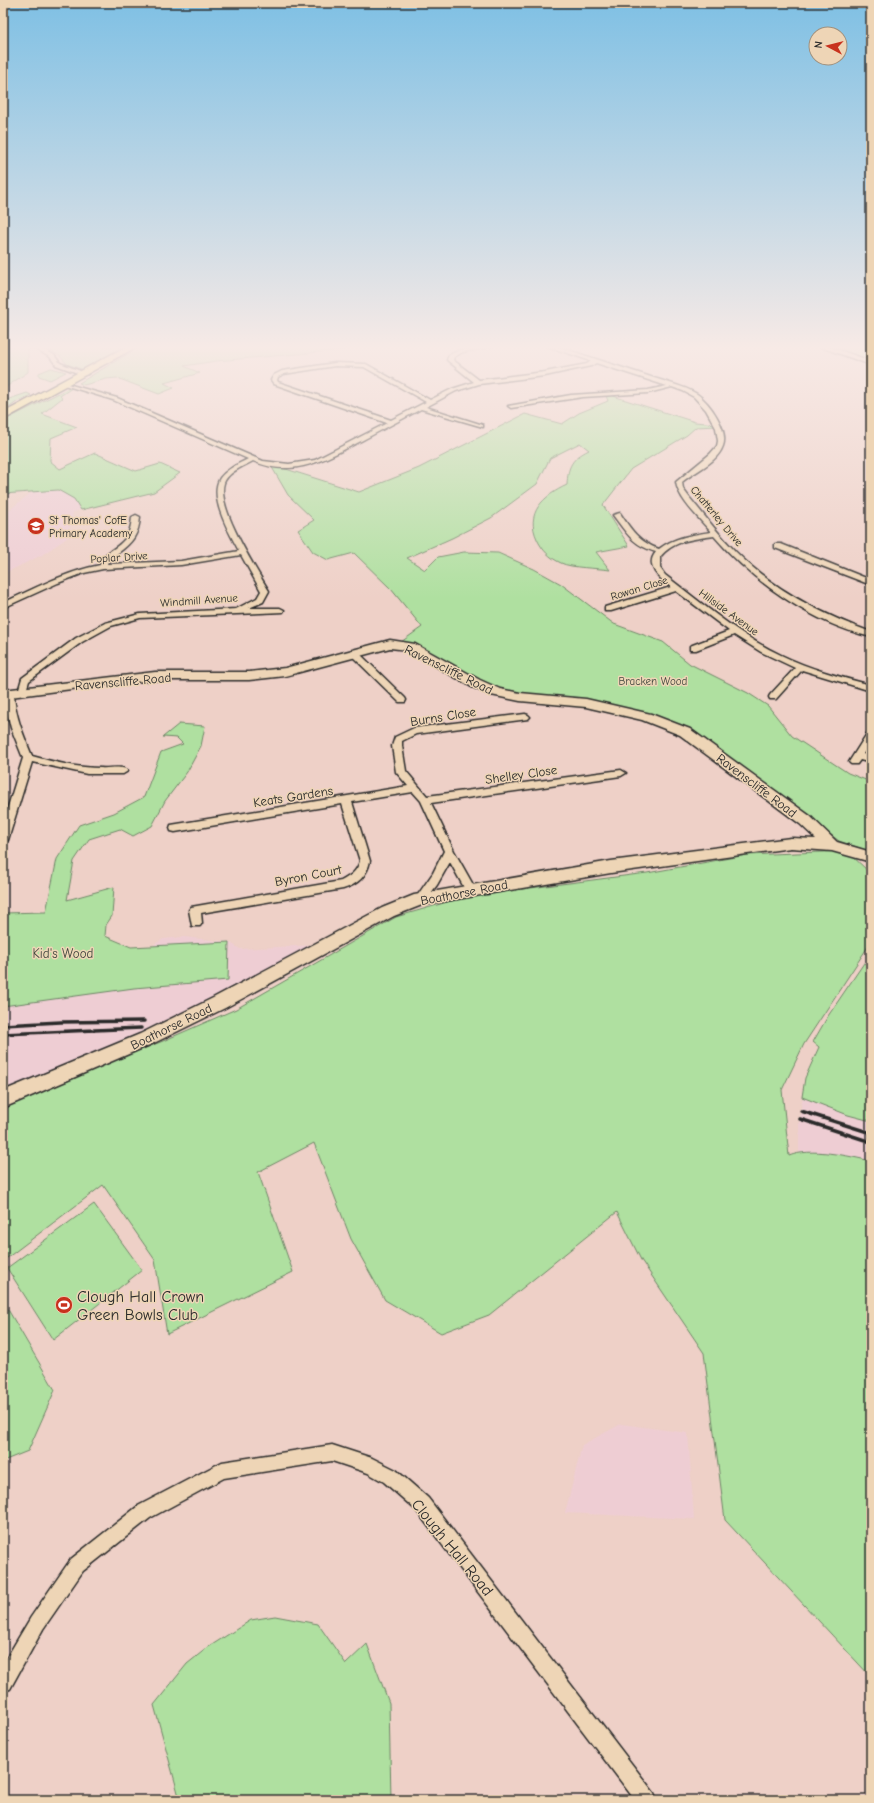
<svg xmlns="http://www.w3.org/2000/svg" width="874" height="1803" font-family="'Comic Neue',sans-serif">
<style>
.built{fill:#eecdd3}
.green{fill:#afe0a0;stroke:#6d8666}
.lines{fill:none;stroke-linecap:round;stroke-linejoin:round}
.street-casing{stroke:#2b2b2b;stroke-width:3}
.secondary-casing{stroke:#2b2b2b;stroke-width:3}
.primary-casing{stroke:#2b2b2b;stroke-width:3}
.street{fill:#eed5b6;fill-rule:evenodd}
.secondary{fill:#eed5b6;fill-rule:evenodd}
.primary{fill:#f6e281;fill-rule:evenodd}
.rail{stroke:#2b2b2b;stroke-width:3.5}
.labels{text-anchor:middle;stroke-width:3;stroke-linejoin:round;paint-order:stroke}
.far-street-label{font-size:11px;fill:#2b2b2b;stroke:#eed5b6}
.far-poi-label{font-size:11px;fill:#2b2b2b;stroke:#eed5b6;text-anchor:start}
.far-park-label{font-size:11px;fill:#3f463d;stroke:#eed5b6}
.street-label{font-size:13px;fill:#2b2b2b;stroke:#eed5b6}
.park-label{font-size:13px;fill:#3f463d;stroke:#eed5b6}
.near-poi-label{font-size:16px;fill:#2b2b2b;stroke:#eed5b6;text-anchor:start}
.near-street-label{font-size:16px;fill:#2b2b2b;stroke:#eed5b6}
</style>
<rect width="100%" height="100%" fill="#eed0c7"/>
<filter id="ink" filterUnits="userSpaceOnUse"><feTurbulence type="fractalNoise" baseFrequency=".025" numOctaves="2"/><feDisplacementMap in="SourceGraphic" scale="8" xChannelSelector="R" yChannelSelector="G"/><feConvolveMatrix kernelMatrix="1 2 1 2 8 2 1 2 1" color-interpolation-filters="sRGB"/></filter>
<g filter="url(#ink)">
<path class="built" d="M 58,490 L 74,499 L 81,510 L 73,512 L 67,538 L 42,555 L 3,574 L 3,515 L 32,492 Z
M 184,937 L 229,942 L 240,949 L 314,945 L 186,1014 L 3,1095 L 3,963 L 148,948 L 163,939 Z
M 805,1078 L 842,1090 L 871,1107 L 871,1187 L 801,1164 L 799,1151 L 799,1124 Z
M 621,1424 L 688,1433 L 694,1519 L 565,1513 L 582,1445 Z"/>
<path class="green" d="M 3,346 L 27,346 L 28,350 L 28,372 L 3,389 Z
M 41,346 L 128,346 L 84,370 L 67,364 L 60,356 Z
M 141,346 L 342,346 L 344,350 L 216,361 L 184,366 L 200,373 L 164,383 L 174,388 L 159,394 L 117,378 L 106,379 L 84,385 L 79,383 Z
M 826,346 L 871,346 L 871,362 Z
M 51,368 L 66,372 L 50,380 L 39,376 L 39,373 Z
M 69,388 L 72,388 L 60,396 L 62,398 L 42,414 L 77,427 L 51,438 L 50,461 L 60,469 L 95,453 L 136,471 L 160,464 L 180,473 L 154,492 L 81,510 L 74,499 L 58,490 L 3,494 L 3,421 Z
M 611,392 L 613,396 L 695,422 L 717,424 L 718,426 L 696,427 L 687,435 L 631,469 L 603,505 L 629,546 L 596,552 L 610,570 C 597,568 571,568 561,563 C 550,558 542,550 537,539 C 525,513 543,496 567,485 C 568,466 571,459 589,450 L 580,443 L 550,458 L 537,484 L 491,518 L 452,538 L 407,558 L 425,570 L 438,557 L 464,552 L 498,553 L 534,569 L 561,584 L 614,624 L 663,642 L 690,664 L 748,693 L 768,706 L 792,736 L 848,773 L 871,782 L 871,852 L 839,841 L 737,764 L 646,717 L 497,690 L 401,642 L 422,627 L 391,589 L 354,553 L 328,560 L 313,552 L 298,530 L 314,520 L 288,495 L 270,464 L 359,492 L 419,468 L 525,414 L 562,424 L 579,413 L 608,401 L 605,393 Z
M 27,393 L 31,395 L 18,401 L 3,412 L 3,401 Z
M 179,724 L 205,726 L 201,746 L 187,772 L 165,801 L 152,826 L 133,836 L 120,829 L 89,839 L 74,861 L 67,900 L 114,887 L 112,916 L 106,925 L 105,936 L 131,947 L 229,942 L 228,980 L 134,988 L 3,1006 L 3,913 L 46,912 L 57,859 L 79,825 L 114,813 L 144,797 L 161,752 L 183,744 L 177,738 L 163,737 Z
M 847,851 L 869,872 L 871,876 L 871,942 L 804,1044 L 782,1090 L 789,1156 C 810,1147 849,1156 871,1161 L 871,1677 L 725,1520 L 704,1353 L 641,1260 L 617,1212 L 489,1315 L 441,1333 L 385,1300 L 351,1239 L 314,1143 L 258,1172 L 293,1272 L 167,1334 L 155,1260 L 103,1185 L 3,1261 L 3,1104 L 163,1041 L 236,1009 L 396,917 L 468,896 L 647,873 L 746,855 Z
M 864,963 L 871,966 L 871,1121 L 848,1115 L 802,1097 L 805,1078 L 819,1047 L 813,1042 L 828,1016 Z
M 94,1204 L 142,1270 L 53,1340 L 7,1268 Z
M 3,1301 L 55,1390 L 28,1451 L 3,1461 Z
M 275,1616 L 318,1624 L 346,1664 L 367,1644 L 389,1703 L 391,1800 L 180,1800 L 154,1705 L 187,1664 L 207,1648 L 251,1620 Z"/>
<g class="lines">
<defs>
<path id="street" d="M 30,346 L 37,346 L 54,355 L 60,363 L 88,374 L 83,375 L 56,365 L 50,357 Z
M 480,346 L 493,346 L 463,352 L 454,357 L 453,360 L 479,380 L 545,372 L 587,364 L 591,361 L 547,346 L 556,346 C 589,357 621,367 654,378 C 669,383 684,386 697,394 C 710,403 729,430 723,446 C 717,463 695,471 682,482 L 683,489 L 689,497 C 704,515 719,535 736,552 C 774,590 821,614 871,632 L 871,637 C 812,623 753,582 714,536 C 694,539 674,540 660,557 L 660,568 L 665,575 C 702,603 738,635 781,655 C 810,669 840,677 871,685 L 871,691 L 802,670 L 776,699 L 770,699 L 769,697 L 770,695 L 795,668 L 761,652 L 734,635 L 696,650 L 690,650 L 690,646 L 729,631 L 676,591 L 611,611 L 605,611 L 605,607 L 671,587 C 660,579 644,566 656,552 C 633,545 627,534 613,515 L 620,513 C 631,530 639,542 659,549 C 674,537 692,535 711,532 C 700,519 678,499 676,482 L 710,454 L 717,446 L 718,441 L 716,428 L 706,410 L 694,397 L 683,391 L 672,387 L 648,393 L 583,397 L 511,408 L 508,406 L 571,395 L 648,390 L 667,386 L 596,363 L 591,366 L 545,376 L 479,384 L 456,391 L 426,407 L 483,425 L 483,427 L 421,409 C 401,420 381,430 361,441 C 325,459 294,479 253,461 C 244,466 228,472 224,483 C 216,507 256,569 269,591 L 263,602 L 249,608 L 280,608 L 284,610 L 283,612 L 140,618 L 111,626 L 82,642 L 29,681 L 25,694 L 19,694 L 18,692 L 22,678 L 76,638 L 105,623 L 140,614 L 236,609 L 257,598 L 261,591 L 241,555 L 181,565 L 103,569 L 84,573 L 58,583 L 3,608 L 3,603 C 35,588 65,572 100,565 C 105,545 130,551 132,517 L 136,515 L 140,517 C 139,534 132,543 118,553 C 114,557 109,559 107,564 L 181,561 L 239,551 C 230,534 208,497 220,478 C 227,469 238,464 248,459 L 113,400 L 64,385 L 64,383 L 117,398 L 263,461 L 289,464 L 315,460 L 387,423 L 274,384 L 271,380 L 274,375 L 282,371 L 335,363 L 366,364 L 430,400 L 452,389 L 474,382 L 447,360 L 449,355 L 460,350 ZM 335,366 L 364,367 L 426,402 L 391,420 L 278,382 L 277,380 L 278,377 L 284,374 Z
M 818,346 L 827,346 L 871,361 L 871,365 Z
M 775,544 L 781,544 L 871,580 L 871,585 L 775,548 Z
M 355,651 L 358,652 L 405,698 L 406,700 L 405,702 L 399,702 L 352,656 L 352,652 Z
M 10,691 L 14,694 C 15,716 24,736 32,756 C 54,762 77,768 101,768 C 108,769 123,765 128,771 L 123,774 L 87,774 L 32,762 L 8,840 L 3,844 L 3,823 L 23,758 L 11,728 L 5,705 L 6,694 Z
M 525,714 L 528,715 L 530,717 L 528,719 L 416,734 L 402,741 L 402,746 L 406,771 L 427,796 L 621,770 L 626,773 L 621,776 L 431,803 L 454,851 L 476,890 L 475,893 L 467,893 L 450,862 L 437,885 L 424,902 L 416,902 L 415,899 L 433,873 L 444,851 L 421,801 L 413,792 L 352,802 L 370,861 C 367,876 357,885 343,889 L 201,913 L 202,923 L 200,926 L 192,926 L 189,910 L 191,907 L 341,881 C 350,876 357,872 360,861 L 342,804 L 175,832 L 171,831 L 170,828 L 171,825 L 408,786 L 396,772 L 392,746 L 395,737 L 414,728 Z
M 871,731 L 871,742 L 863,754 L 871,757 L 871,763 L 860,760 L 857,764 L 851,764 L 849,762 L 868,732 Z
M 332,1445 L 372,1458 L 396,1470 L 428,1498 L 654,1793 L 657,1800 L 635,1800 L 416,1510 L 384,1482 L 368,1473 L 332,1461 L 224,1478 L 150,1518 L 83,1571 L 43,1629 L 10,1689 L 3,1691 L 3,1664 L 31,1617 L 71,1559 L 138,1506 L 222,1462 Z"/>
<path id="secondary" d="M 390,640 L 415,644 L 480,680 L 500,689 L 520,693 L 586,699 L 651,714 L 690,729 L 810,816 L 837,842 L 871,852 L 871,862 L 832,851 L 791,848 L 611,873 L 422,905 L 394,916 L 225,1008 L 152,1044 L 3,1108 L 3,1091 L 140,1034 L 213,998 L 382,908 L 414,895 L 611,861 L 791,838 L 816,839 L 800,824 L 680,735 L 642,720 L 586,707 L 520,701 L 491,695 L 470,686 L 408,650 L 390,648 L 285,676 L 249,680 L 155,680 L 102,685 L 3,698 L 3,690 L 155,672 L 249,672 L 285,668 Z"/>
<path id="primary" d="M 127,346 L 138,346 L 3,420 L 3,413 Z"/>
</defs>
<use href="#street" class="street-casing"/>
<use href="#secondary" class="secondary-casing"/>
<use href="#primary" class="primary-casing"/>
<use href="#street" class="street"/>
<use href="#secondary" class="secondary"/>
<use href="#primary" class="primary"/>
<path class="rail" d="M 3,1025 L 61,1022 L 144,1021
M 3,1034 L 141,1028
M 801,1111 L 871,1133
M 800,1119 L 871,1142"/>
</g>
</g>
<linearGradient id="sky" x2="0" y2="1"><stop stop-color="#7fc0e4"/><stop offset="0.58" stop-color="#f7eae6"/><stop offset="1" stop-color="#f7eae6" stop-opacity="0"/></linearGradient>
<rect width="874" height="599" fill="url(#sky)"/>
<defs>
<symbol id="school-disc" viewBox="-11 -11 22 22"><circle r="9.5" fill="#c8321e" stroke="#eed5b6"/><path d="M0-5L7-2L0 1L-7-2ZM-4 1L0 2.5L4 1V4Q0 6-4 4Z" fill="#fff"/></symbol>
<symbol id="stadium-disc" viewBox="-11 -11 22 22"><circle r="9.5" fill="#c8321e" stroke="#eed5b6"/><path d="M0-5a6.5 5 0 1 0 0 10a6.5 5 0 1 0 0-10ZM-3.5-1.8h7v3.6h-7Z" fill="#fff"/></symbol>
</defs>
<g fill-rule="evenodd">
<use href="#school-disc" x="26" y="516" width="20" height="20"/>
<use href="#stadium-disc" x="54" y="1295" width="20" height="20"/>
</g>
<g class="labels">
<g class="far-street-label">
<text transform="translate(717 516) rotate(50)" y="4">Chatterley Drive</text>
<text transform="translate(119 557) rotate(-4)" y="4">Poplar Drive</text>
<text transform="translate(639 588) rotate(-17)" y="4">Rowan Close</text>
<text transform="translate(199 600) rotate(-4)" y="4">Windmill Avenue</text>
<text transform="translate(729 612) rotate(36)" y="4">Hillside Avenue</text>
</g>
<g class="far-poi-label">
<text x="49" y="524">St Thomas' CofE<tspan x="49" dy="13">Primary Academy</tspan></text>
</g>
<g class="far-park-label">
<text x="653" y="685">Bracken Wood</text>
</g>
<g class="street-label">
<text transform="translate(449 669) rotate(26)" y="5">Ravenscliffe Road</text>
<text transform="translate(123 681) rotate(-5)" y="5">Ravenscliffe Road</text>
<text transform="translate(443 716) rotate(-9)" y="5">Burns Close</text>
<text transform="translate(521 774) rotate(-8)" y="5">Shelley Close</text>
<text transform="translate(757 785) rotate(37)" y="5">Ravenscliffe Road</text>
<text transform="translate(293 796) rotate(-9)" y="5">Keats Gardens</text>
<text transform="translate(308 875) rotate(-11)" y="5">Byron Court</text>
<text transform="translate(464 892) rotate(-11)" y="5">Boathorse Road</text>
<text transform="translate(171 1026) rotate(-26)" y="5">Boathorse Road</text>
</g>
<g class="park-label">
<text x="63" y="958">Kid's Wood</text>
</g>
<g class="near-poi-label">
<text x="77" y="1302">Clough Hall Crown<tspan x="77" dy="18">Green Bowls Club</tspan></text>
</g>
<g class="near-street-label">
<text transform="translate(453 1547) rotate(51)" y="6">Clough Hall Road</text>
</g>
</g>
<rect width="874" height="1803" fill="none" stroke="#eed5b6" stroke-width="16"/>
<rect x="8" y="8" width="858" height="1787" fill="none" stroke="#2b2b2b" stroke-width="1.5" filter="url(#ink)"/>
<g transform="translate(828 46) rotate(277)"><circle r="19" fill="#eed5b6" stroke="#a0917e"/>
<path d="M0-3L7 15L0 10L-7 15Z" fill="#c8321e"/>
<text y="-6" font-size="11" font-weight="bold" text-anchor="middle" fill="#2b2b2b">N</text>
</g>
</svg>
